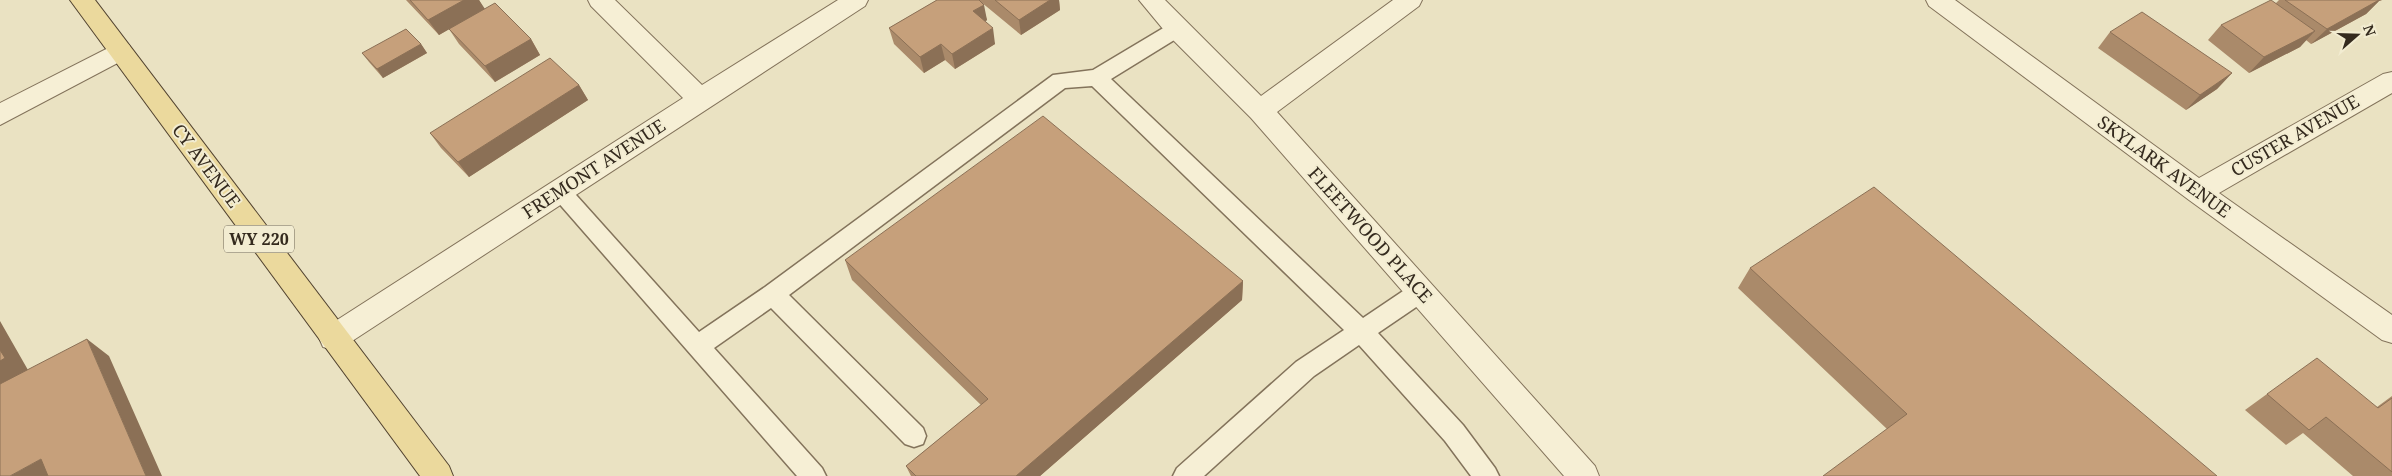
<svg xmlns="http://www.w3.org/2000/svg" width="2392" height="476" font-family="'Noto Serif',serif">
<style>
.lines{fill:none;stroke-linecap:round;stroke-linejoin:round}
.lane-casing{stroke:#83735b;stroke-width:3}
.street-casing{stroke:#83735b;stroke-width:2}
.primary-casing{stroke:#51422f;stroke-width:2}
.lane{fill:#f6efd5;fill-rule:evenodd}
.street{fill:#f6efd5;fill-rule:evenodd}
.primary{fill:#ebd99d;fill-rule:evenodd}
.wall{fill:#aa8a6a}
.shaded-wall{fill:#8b7056}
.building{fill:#c6a07b;stroke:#8b7056}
.labels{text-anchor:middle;stroke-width:4;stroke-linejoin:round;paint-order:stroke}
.shield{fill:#f2ecd1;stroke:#6d6454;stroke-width:1}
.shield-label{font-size:16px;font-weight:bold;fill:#342a1e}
.street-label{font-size:18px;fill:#342a1e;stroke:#f2ecd1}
</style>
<rect width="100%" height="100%" fill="#eae2c2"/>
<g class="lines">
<defs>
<path id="lane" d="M 1177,22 L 1184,24 L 1187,29 L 1184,34 L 1111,79 L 1363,318 L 1412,285 L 1420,282 L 1428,285 L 1432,292 L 1428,299 L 1378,333 L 1463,425 L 1495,468 L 1499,476 L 1471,476 L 1445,441 L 1359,345 L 1314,376 L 1204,476 L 1173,476 L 1177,468 L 1296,362 L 1344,330 L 1092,86 L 1065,88 L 789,295 L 923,428 L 926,436 L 923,444 L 914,447 L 905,444 L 771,308 L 714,348 L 822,468 L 826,476 L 797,476 L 549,192 L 552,186 L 560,183 L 568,186 L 699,332 L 765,287 L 1053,75 L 1093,70 L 1170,24 Z"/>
<path id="street" d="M 588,0 L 615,0 L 702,85 L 838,0 L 868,0 L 865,6 L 343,347 L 333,350 L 323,347 L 319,338 L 323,329 L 683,98 L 591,6 Z
M 1139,0 L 1165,0 L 1261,96 L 1393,0 L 1422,0 L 1419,6 L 1277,112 L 1595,466 L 1599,476 L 1564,476 L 1251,118 L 1168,35 Z
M 1926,0 L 1955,0 L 2199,178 L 2383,74 L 2392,72 L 2392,93 L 2219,193 L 2392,315 L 2392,343 L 2382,340 L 2189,200 L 1929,6 Z
M 120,42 L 129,45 L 132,51 L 129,57 L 0,125 L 0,103 Z"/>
<path id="primary" d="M 70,0 L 95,0 L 449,466 L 453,476 L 420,476 Z"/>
</defs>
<use href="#lane" class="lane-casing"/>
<use href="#street" class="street-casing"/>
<use href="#primary" class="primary-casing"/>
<use href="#lane" class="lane"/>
<use href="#street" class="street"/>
<use href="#primary" class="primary"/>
</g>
<path class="wall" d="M 406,0 L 479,0 L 484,9 L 531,39 L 540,55 L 495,82 L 459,44 L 449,29 L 439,35 Z
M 937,0 L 1059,0 L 1060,10 L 1021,35 L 981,2 L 987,20 L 985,22 L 995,44 L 955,69 L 945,60 L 924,73 L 894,44 L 889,28 Z
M 2279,0 L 2382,0 L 2379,1 L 2366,14 L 2311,44 L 2306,40 L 2300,47 L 2249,73 L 2208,40 L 2221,25 L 2276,3 Z
M 2110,32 L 2232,73 L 2217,89 L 2186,110 L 2098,48 Z
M 421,44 L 427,53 L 383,78 L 369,62 L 362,53 Z
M 579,85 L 588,100 L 469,177 L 441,148 L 430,133 Z
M 845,260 L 1243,281 L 1242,300 L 1040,476 L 911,476 L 906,466 L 981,405 L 852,280 Z
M 1750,268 L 2217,476 L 1887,429 L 1738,288 Z
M 2267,394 L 2377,407 L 2392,396 L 2392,476 L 2353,476 L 2303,433 L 2286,445 L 2245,410 Z"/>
<path class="shaded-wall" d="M 464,0 L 479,0 L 485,9 L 439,35 L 428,20 Z
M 1050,0 L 1059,0 L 1060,10 L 1021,35 L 1019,20 Z
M 2379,0 L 2382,0 L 2379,1 L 2366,14 L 2311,44 L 2327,29 Z
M 984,5 L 987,20 L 976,27 L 973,11 Z
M 993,28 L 995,44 L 955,69 L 952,54 Z
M 2315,31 L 2300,47 L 2249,73 L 2264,57 Z
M 531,39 L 540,55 L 495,82 L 485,66 Z
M 421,44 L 427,53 L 383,78 L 377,69 Z
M 941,44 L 945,60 L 924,73 L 920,57 Z
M 2232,73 L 2217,89 L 2186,110 L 2200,95 Z
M 579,85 L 588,100 L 469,177 L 458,162 Z
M 1243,281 L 1242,300 L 1040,476 L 1016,476 Z
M 0,321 L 32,377 L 0,396 Z
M 87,339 L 109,356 L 162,476 L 146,476 Z
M 41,459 L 63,476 L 10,476 Z"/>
<path class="building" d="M 410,0 L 464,0 L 428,20 Z
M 937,0 L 979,0 L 984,5 L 973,11 L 993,28 L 952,54 L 941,44 L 920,57 L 889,28 Z
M 995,0 L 1050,0 L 1019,20 Z
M 2271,0 L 2315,31 L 2264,57 L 2221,25 Z
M 2285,0 L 2379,0 L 2327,29 Z
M 495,3 L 531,39 L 485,66 L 449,29 Z
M 2142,12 L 2232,73 L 2200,95 L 2110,32 Z
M 406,29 L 421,44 L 377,69 L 362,53 Z
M 550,58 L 579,85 L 458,162 L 430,133 Z
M 1043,116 L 1243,281 L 1016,476 L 916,476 L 906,466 L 988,399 L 845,260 Z
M 1874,187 L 2217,476 L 1823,476 L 1907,414 L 1750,268 Z
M 87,339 L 146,476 L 48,476 L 41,459 L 10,476 L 0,476 L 0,384 Z
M 0,350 L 5,358 L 0,361 Z
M 2317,358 L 2378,408 L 2392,398 L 2392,472 L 2326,417 L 2309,430 L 2267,394 Z"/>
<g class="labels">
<rect class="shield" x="224" y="225.5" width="70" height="27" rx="4"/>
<g class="shield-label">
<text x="259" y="245">WY 220</text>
</g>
<g class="street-label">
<text transform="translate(2295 136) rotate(-30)" y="6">CUSTER AVENUE</text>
<text transform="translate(206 166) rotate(53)" y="6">CY AVENUE</text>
<text transform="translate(2164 167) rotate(36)" y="6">SKYLARK AVENUE</text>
<text transform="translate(594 169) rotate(-33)" y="6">FREMONT AVENUE</text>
<text transform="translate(1370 235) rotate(48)" y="6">FLEETWOOD PLACE</text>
</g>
</g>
<g transform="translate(2357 35) rotate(70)" stroke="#f2ecd1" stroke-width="4" paint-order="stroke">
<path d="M0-4L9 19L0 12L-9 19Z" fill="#342a1e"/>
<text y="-8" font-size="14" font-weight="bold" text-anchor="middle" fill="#342a1e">N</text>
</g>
</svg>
